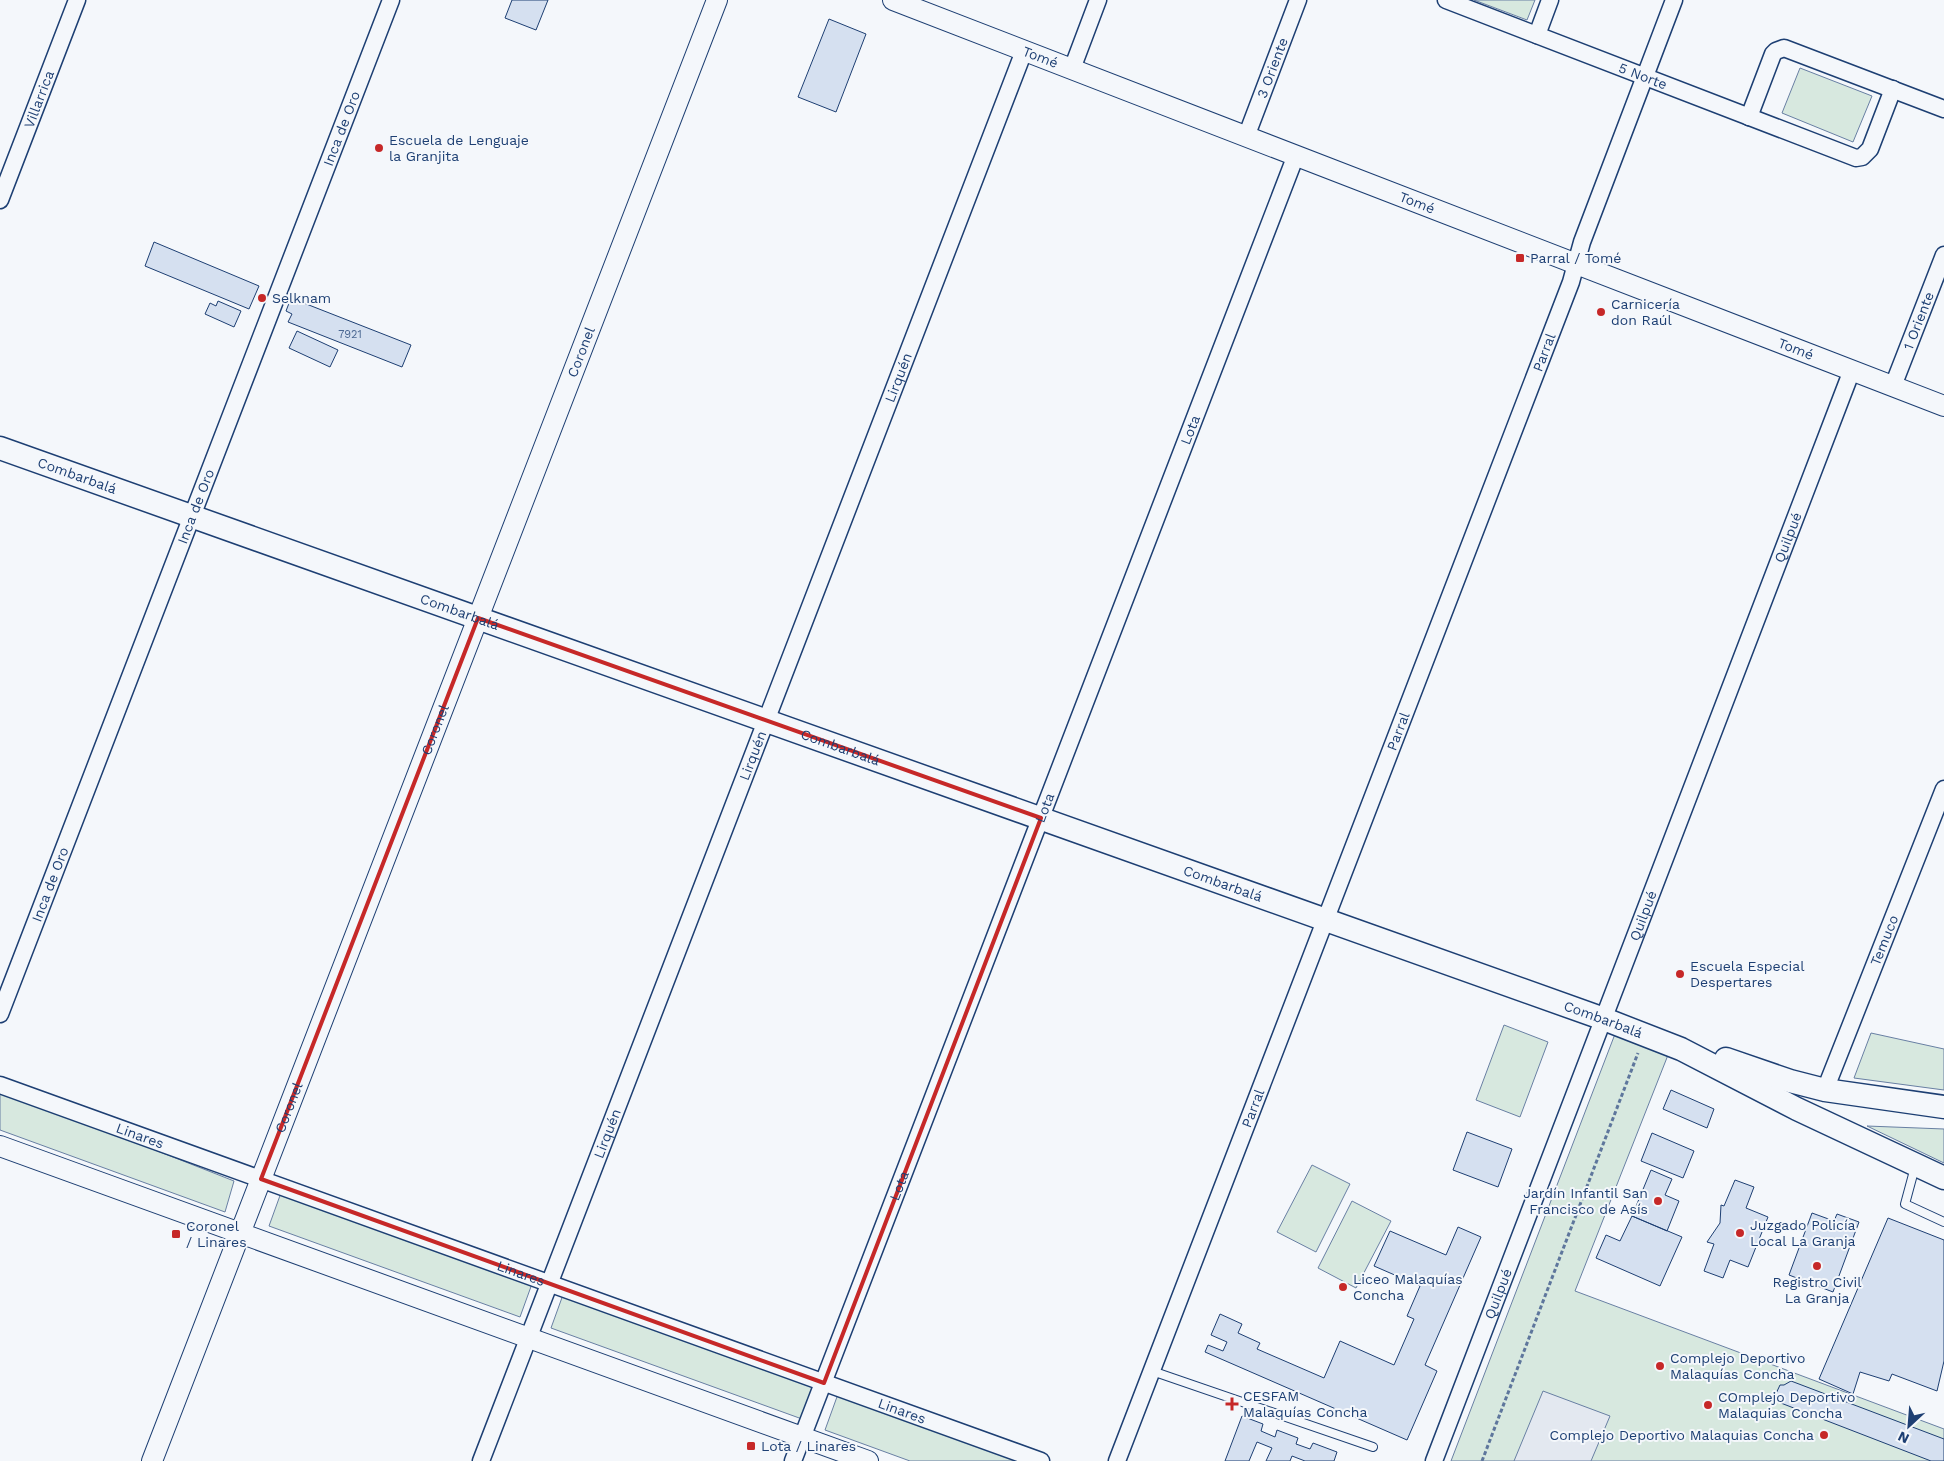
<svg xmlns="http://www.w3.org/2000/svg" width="1944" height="1461" font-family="'Work Sans',sans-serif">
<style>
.green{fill:#d7e8df;stroke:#687fa3}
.parking{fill:#e3e8f0;stroke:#687fa3}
.building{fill:#d5e0f0;stroke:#1d3f73}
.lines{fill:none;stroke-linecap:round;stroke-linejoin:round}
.service-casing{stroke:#1d3f73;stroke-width:10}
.minor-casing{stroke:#1d3f73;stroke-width:19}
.tertiary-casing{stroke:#1d3f73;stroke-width:22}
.secondary-casing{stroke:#1d3f73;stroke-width:25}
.path{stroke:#5e769c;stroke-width:3;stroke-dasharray:4 2.5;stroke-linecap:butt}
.service{stroke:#f4f7fb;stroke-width:8}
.minor{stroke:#f4f7fb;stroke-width:16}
.tertiary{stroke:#f4f7fb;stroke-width:20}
.secondary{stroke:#f4f7fb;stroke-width:22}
.marked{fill:none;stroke:#c62828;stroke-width:4;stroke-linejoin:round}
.poi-dot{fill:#c62828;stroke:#f4f7fb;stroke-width:2}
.labels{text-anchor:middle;stroke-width:4;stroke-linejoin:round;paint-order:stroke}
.number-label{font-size:11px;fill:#4b6792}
.street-label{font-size:14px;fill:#1d3f73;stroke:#f4f7fb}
.poi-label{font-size:14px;fill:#1d3f73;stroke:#f4f7fb;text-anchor:start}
</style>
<rect width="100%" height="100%" fill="#f4f7fb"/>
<path class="green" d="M 1474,0 L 1535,0 L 1527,20 Z
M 1800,68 L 1872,96 L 1853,142 L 1782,113 Z
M 1504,1025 L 1548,1042 L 1520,1117 L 1476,1100 Z
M 1871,1033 L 1944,1049 L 1944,1090 L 1854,1078 Z
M 1615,1034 L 1668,1055 L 1575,1291 L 1944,1429 L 1944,1461 L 1451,1461 Z
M 0,1089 L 234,1181 L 225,1212 L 0,1130 Z
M 1867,1126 L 1944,1129 L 1944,1163 Z
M 1312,1165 L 1350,1184 L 1316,1252 L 1277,1232 Z
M 282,1190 L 533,1281 L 520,1317 L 269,1226 Z
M 1352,1201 L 1391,1221 L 1356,1288 L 1318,1268 Z
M 564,1292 L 815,1383 L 802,1419 L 551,1328 Z
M 838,1394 L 1022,1461 L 910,1461 L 825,1430 Z"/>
<path class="parking" d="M 1543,1391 L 1610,1416 L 1591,1461 L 1514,1461 Z"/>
<path class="building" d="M 512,0 L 548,0 L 536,30 L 505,18 Z
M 829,19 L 866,34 L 836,112 L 798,97 Z
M 154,242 L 259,286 L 249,309 L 145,266 Z
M 291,298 L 411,345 L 402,367 L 288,322 L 292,314 L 286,311 Z
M 218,301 L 241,311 L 234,327 L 205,314 L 210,303 L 216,306 Z
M 297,331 L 338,350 L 330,367 L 289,348 Z
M 1671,1090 L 1714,1109 L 1707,1128 L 1663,1109 Z
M 1467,1132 L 1512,1149 L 1498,1187 L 1453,1170 Z
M 1652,1133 L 1694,1151 L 1683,1178 L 1641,1161 Z
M 1651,1170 L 1672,1179 L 1665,1195 L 1679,1201 L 1667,1231 L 1632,1216 Z
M 1735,1180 L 1754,1187 L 1746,1208 L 1768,1217 L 1748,1267 L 1730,1260 L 1723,1278 L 1704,1271 L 1714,1244 L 1707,1242 L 1720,1223 L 1721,1205 L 1724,1206 Z
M 1812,1213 L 1834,1221 L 1837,1214 L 1859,1222 L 1833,1292 L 1789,1275 Z
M 1632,1216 L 1682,1237 L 1660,1286 L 1596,1258 L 1606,1235 L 1620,1241 Z
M 1888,1218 L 1944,1240 L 1944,1361 L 1937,1391 L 1892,1374 L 1889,1381 L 1860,1372 L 1853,1394 L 1819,1379 Z
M 1458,1227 L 1481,1237 L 1425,1365 L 1437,1371 L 1407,1440 L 1205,1352 L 1208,1345 L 1223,1351 L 1227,1342 L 1211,1335 L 1220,1314 L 1242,1324 L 1238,1333 L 1260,1343 L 1257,1349 L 1324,1378 L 1340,1341 L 1394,1365 L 1414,1319 L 1407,1316 L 1420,1286 L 1374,1266 L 1390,1231 L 1446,1255 Z
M 1791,1381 L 1944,1439 L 1944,1461 L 1931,1461 L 1773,1400 L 1780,1385 L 1784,1385 Z
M 1242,1416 L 1263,1424 L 1261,1431 L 1275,1437 L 1277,1430 L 1298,1438 L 1296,1444 L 1310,1449 L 1313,1443 L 1337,1452 L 1334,1461 L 1305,1461 L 1292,1456 L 1290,1461 L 1266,1461 L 1272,1448 L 1257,1442 L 1249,1461 L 1225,1461 Z"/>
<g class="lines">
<defs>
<path id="service" d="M 1915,1167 L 1905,1204 L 1944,1222
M 1152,1371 L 1373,1447"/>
<g id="minor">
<path id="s1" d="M 1446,0 L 1856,158 L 1862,157 L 1870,149 L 1893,89"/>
<path d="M 1537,35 L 1550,0"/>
<path d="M 1072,69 L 1098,0"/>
<path d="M 1749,117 L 1773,54 L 1776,51 L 1784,48 L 1944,109"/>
<path id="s2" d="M 1246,137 L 1298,0"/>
<path id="s3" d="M 0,200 L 77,0"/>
<path id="s4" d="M 1893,386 L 1944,255"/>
<path id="s5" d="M 0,1014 L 391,0"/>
<path id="s6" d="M 0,1085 L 1041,1461"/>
<path id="s7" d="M 1825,1090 L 1944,789"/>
<path id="s8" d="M 481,1461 L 1024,51"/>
<path id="s9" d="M 793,1461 L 1296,155"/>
<path id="s10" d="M 1117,1461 L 1571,282 L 1582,242 L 1674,0"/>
<path id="s11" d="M 1434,1461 L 1852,370"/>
</g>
<g id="tertiary">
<path id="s12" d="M 893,0 L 1944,406"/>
<path d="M 0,1146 L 868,1461"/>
<path id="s13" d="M 152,1461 L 717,0"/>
</g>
<g id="secondary">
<path id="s14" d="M 0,448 L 1604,1019 L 1681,1049 L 1797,1109 L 1944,1178"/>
<path d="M 1726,1059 L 1790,1081 L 1825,1090 L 1944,1107"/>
</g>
</defs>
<use href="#service" class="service-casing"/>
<use href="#minor" class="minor-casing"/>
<use href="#tertiary" class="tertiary-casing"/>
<use href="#secondary" class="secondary-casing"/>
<path class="path" d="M 1482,1461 L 1638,1053"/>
<use href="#service" class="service"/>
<use href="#minor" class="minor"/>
<use href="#tertiary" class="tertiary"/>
<use href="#secondary" class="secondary"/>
</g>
<path class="marked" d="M 478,618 L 1041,818 L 824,1383 L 261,1179 Z"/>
<g class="poi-dot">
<circle cx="379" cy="148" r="5"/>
<rect x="1515" y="253" width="10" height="10" rx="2.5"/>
<circle cx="262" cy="298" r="5"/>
<circle cx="1601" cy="312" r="5"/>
<circle cx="1680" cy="974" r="5"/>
<circle cx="1658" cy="1201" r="5"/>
<circle cx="1740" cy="1233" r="5"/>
<rect x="171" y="1229" width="10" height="10" rx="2.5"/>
<circle cx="1817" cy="1266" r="5"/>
<circle cx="1343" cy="1287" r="5"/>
<circle cx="1660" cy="1366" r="5"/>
<path d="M1229.5 1396.5h5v5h5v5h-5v5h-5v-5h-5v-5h5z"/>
<circle cx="1708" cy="1405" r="5"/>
<circle cx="1824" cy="1435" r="5"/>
<rect x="746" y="1441" width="10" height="10" rx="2.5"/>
</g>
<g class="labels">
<g class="number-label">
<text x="350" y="338">7921</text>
</g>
<g class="street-label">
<text dy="5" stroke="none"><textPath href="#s12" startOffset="158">Tomé</textPath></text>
<text dy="5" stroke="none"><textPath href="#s2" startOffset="74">3 Oriente</textPath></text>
<text dy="5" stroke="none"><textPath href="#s1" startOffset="211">5 Norte</textPath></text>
<text dy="5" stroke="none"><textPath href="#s3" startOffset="108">Villarrica</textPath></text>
<text dy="5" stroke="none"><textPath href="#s5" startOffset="949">Inca de Oro</textPath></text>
<text dy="5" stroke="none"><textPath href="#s12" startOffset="562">Tomé</textPath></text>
<text dy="5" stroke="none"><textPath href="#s4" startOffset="70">1 Oriente</textPath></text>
<text dy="5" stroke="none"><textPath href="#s12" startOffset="968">Tomé</textPath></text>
<text dy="5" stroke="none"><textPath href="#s13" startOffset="1189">Coronel</textPath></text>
<text dy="5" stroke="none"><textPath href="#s10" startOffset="1188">Parral</textPath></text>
<text dy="5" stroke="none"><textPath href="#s8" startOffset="1161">Lirquén</textPath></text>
<text dy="5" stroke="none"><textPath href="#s9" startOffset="1105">Lota</textPath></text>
<text dy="5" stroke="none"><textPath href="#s14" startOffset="82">Combarbalá</textPath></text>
<text dy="5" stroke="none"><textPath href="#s5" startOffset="544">Inca de Oro</textPath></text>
<text dy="5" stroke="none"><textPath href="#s11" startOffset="989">Quilpué</textPath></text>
<text dy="5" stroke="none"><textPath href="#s14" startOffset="488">Combarbalá</textPath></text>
<text dy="5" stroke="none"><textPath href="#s13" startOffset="784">Coronel</textPath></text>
<text dy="5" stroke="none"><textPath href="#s10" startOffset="782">Parral</textPath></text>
<text dy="5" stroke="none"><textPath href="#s14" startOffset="892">Combarbalá</textPath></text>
<text dy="5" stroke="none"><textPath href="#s8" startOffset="756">Lirquén</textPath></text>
<text dy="5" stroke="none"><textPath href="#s9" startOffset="700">Lota</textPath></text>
<text dy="5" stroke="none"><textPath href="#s14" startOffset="1298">Combarbalá</textPath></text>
<text dy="5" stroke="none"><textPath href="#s5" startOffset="139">Inca de Oro</textPath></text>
<text dy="5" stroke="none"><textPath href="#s11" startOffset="584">Quilpué</textPath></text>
<text dy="5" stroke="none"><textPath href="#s7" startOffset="161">Temuco</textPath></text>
<text dy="5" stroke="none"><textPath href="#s14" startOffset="1702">Combarbalá</textPath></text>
<text dy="5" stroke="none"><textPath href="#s13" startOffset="379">Coronel</textPath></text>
<text dy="5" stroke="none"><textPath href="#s10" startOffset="378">Parral</textPath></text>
<text dy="5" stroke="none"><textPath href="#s8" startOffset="351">Lirquén</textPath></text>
<text dy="5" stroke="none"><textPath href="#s6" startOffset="149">Linares</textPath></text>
<text dy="5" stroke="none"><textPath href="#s9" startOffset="295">Lota</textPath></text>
<text dy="5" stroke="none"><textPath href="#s6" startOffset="554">Linares</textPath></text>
<text dy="5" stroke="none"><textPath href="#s11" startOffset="179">Quilpué</textPath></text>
<text dy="5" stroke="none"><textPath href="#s6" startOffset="959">Linares</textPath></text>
</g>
<g class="poi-label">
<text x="389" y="145">Escuela de Lenguaje<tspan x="389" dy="16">la Granjita</tspan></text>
<text x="1530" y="263">Parral / Tomé</text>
<text x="272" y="303">Selknam</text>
<text x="1611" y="309">Carnicería<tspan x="1611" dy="16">don Raúl</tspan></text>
<text x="1690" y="971">Escuela Especial<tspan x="1690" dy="16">Despertares</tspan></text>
<text x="1648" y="1198" text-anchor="end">Jardín Infantil San<tspan x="1648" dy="16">Francisco de Asís</tspan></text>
<text x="1750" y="1230">Juzgado Policía<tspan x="1750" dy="16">Local La Granja</tspan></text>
<text x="186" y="1231">Coronel<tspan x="186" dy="16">/ Linares</tspan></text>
<text x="1353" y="1284">Liceo Malaquías<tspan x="1353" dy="16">Concha</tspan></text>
<text x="1817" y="1287" text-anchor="middle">Registro Civil<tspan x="1817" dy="16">La Granja</tspan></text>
<text x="1670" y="1363">Complejo Deportivo<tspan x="1670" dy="16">Malaquías Concha</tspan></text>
<text x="1243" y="1401">CESFAM<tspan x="1243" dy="16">Malaquías Concha</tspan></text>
<text x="1718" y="1402">COmplejo Deportivo<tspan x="1718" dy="16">Malaquias Concha</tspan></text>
<text x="1814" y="1440" text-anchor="end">Complejo Deportivo Malaquias Concha</text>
<text x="761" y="1451">Lota / Linares</text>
</g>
</g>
<g transform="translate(1909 1426) rotate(206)" stroke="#f4f7fb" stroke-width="4" paint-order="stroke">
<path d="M0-4L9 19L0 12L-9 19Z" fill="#1d3f73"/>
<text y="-8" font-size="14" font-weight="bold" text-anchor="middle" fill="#1d3f73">N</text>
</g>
</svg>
